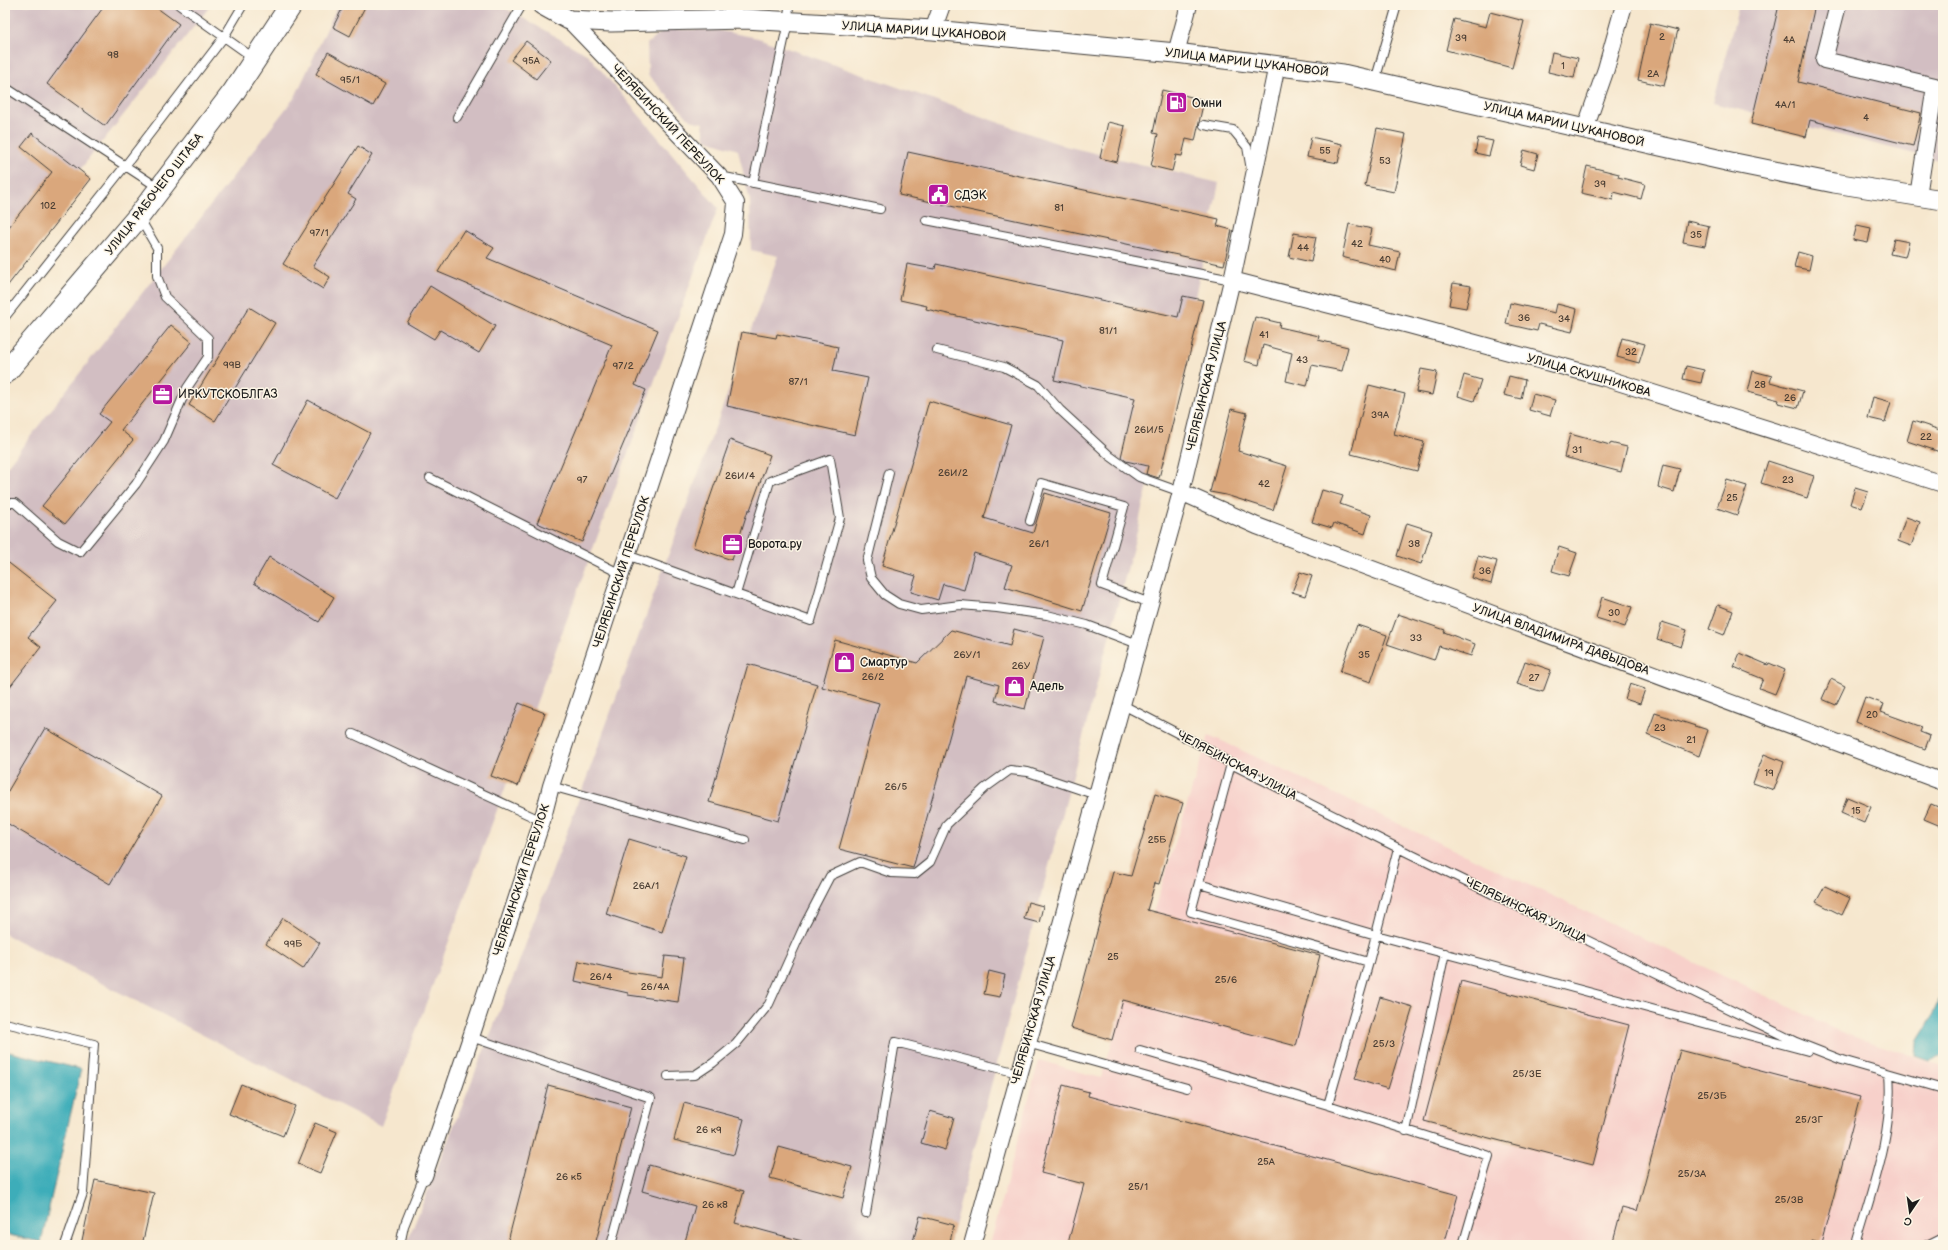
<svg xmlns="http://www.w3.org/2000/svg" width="1948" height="1250" font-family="'Balsamiq Sans',sans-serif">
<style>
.built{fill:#f7d0ca}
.industrial{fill:#d2bec2}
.water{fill:#3dadb9;stroke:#2c646a}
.building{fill:#daa77c}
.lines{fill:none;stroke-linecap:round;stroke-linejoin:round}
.service-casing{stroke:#3d3a37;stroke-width:10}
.minor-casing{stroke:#3d3a37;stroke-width:18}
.tertiary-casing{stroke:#3d3a37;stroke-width:21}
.secondary-casing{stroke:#3d3a37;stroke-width:24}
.service{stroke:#fff;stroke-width:8}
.minor{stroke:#fff;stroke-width:16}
.tertiary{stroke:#fff;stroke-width:19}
.secondary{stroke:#fff;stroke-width:22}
.labels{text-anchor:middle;stroke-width:3;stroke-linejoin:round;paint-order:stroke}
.number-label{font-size:10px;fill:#4c3f34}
.street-label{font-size:12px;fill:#1c1c1c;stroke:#fcf5e5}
.poi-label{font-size:12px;fill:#1c1c1c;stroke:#fcf5e5;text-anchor:start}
</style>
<rect width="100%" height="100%" fill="#fcf5e5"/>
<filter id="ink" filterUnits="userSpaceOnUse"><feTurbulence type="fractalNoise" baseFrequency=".025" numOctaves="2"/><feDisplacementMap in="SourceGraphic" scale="8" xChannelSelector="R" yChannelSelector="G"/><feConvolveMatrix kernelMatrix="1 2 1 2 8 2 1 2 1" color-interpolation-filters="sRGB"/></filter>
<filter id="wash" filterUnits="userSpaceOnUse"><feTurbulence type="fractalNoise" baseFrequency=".012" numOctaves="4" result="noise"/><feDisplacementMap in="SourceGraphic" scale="16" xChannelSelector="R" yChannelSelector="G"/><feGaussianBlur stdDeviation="0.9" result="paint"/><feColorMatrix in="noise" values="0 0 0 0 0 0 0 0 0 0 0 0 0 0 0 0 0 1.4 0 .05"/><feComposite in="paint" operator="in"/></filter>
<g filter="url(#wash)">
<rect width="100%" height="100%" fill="#f6e7ce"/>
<path class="built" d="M 1209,735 L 1849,1035 L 1943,1066 L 1943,1245 L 990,1245 L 1039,1060 L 1101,1078 Z"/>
<path class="industrial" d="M 5,5 L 211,5 L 5,264 Z
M 338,5 L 500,5 L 588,55 L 718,208 L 381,1126 L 5,934 L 5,469 L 295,97 Z
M 1739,5 L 1943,5 L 1943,161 L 1713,103 Z
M 665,29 L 716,30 L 758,38 L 1065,146 L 1219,183 L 1177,383 L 1142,508 L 1138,528 L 949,1245 L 406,1245 L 515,973 L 778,256 L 751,250 L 750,201 L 738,150 L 705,139 L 703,123 L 690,120 L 648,75 L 647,44 Z"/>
<path class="water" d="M 1943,992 L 1943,1055 L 1930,1061 L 1916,1056 L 1917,1042 L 1928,1024 Z
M 5,1051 L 81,1069 L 41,1242 L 5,1234 Z"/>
<g id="blocks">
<path class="building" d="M 105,5 L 153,5 L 179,24 L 105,126 L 47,84 Z
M 344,5 L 366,5 L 350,36 L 333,27 Z
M 1779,5 L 1815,5 L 1798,82 L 1921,113 L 1913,146 L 1810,120 L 1806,137 L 1751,124 Z
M 1490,12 L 1524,21 L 1512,68 L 1446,50 L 1454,19 L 1486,27 Z
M 1650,23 L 1678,30 L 1664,86 L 1638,80 Z
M 526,41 L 551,60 L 536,79 L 511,60 Z
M 328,52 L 385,84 L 373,106 L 316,74 Z
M 1552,52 L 1578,58 L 1574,78 L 1548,72 Z
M 1162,90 L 1204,100 L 1195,141 L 1186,139 L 1182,156 L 1176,155 L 1172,171 L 1151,166 L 1158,134 L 1153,133 Z
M 1108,122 L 1125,126 L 1117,162 L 1100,158 Z
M 1377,128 L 1406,134 L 1394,192 L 1365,186 Z
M 32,133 L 91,179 L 5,289 L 5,232 L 52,172 L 21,147 Z
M 1311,137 L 1342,144 L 1338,163 L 1307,157 Z
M 1478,138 L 1493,141 L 1489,156 L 1475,153 Z
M 358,146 L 372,155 L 348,194 L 356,199 L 313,266 L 330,277 L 323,289 L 283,264 Z
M 1524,150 L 1538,154 L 1534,169 L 1520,165 Z
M 908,152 L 1219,219 L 1217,226 L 1232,230 L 1224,265 L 899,195 Z
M 1587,166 L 1619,174 L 1618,177 L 1645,184 L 1641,199 L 1614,192 L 1613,200 L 1581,193 Z
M 1687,221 L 1709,226 L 1705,246 L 1683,242 Z
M 1349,224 L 1372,229 L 1368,245 L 1400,252 L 1396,271 L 1342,257 Z
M 1857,225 L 1871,228 L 1868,243 L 1853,240 Z
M 464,230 L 494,248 L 487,258 L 658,330 L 635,385 L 646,390 L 582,542 L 537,523 L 612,345 L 438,272 Z
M 1294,233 L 1316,237 L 1311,262 L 1289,257 Z
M 1894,239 L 1909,242 L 1905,257 L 1890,254 Z
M 1798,252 L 1812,256 L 1809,270 L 1794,267 Z
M 907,264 L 935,269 L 936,264 L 1178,317 L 1183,296 L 1203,300 L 1159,478 L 1146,474 L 1148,466 L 1126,461 L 1121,457 L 1135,398 L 1054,380 L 1063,340 L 926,309 L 927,306 L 900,300 Z
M 1453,283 L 1471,286 L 1466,308 L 1449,305 Z
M 430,286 L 495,326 L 479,353 L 440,330 L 434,339 L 407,323 Z
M 1510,303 L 1555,313 L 1557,304 L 1577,309 L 1572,332 L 1539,324 L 1537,331 L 1506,324 Z
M 249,307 L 275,323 L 215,421 L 189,405 Z
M 1255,317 L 1280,323 L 1279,327 L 1319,336 L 1318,340 L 1348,347 L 1342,371 L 1312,365 L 1307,386 L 1286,381 L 1292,353 L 1263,345 L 1259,365 L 1244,361 Z
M 171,325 L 192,342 L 121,430 L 133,440 L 65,524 L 42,506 L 110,422 L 99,414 Z
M 742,332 L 776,338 L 777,334 L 838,347 L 833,371 L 868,378 L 855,435 L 727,406 Z
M 1622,338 L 1645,344 L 1639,363 L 1617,357 Z
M 1686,366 L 1704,370 L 1701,383 L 1683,379 Z
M 1421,369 L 1437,372 L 1432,395 L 1416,392 Z
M 1753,371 L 1772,376 L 1770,382 L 1803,391 L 1798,408 L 1778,403 L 1779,400 L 1748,392 Z
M 1464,375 L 1481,380 L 1474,401 L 1458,396 Z
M 1509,376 L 1525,380 L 1521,399 L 1504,395 Z
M 1369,385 L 1405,394 L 1394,434 L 1424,442 L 1417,471 L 1351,454 Z
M 1533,394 L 1555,400 L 1550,416 L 1529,410 Z
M 1873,397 L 1891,402 L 1885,422 L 1868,418 Z
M 308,400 L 370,433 L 335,498 L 273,465 Z
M 929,401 L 1011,425 L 984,518 L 1033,533 L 1045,493 L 1111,513 L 1082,611 L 1005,587 L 1012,565 L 974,553 L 964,590 L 943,584 L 938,600 L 911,592 L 916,576 L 882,566 Z
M 1231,409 L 1247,413 L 1238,451 L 1287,466 L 1273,510 L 1226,495 L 1210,492 Z
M 1913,421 L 1943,431 L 1943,442 L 1940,452 L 1907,441 Z
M 1570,434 L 1610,445 L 1610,443 L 1627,447 L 1621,472 L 1564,457 Z
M 730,440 L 770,455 L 750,510 L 748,510 L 732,560 L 693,547 Z
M 1768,461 L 1814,476 L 1807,498 L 1761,483 Z
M 1663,465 L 1680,469 L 1674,492 L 1658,487 Z
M 1727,480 L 1747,486 L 1737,515 L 1717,508 Z
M 1855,488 L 1868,492 L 1862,508 L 1850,504 Z
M 1322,490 L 1343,496 L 1340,504 L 1371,515 L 1365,534 L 1334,523 L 1332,528 L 1312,522 Z
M 1906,517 L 1920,522 L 1911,546 L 1898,541 Z
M 1407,523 L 1432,531 L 1421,564 L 1397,556 Z
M 1559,547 L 1577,553 L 1569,576 L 1552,571 Z
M 1478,556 L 1497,561 L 1491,584 L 1472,578 Z
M 269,557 L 334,597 L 319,622 L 254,583 Z
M 5,560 L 57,601 L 28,637 L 41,647 L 5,693 Z
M 1300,572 L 1312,576 L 1305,596 L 1292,592 Z
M 1602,597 L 1632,607 L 1625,627 L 1596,618 Z
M 1718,605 L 1733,611 L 1724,635 L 1709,629 Z
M 1398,614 L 1445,630 L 1444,632 L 1475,644 L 1471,656 L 1439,646 L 1434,660 L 1387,644 Z
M 1662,622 L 1687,630 L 1681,647 L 1657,639 Z
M 1357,625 L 1387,635 L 1371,682 L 1340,672 Z
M 1014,629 L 1044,637 L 1025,709 L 995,701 L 999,685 L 966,676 L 913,868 L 839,849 L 879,703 L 822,687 L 835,640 L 917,663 L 951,630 L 1010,646 Z
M 1740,653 L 1768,665 L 1769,663 L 1785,670 L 1775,694 L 1759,688 L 1763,679 L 1734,667 Z
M 1525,661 L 1551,670 L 1543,692 L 1517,684 Z
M 748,664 L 817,684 L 778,821 L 709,802 Z
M 1831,679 L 1845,686 L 1836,705 L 1822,699 Z
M 1630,684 L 1645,689 L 1640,704 L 1625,699 Z
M 1865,697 L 1884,704 L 1881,712 L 1922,727 L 1920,732 L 1930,736 L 1925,749 L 1856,722 Z
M 519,703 L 545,713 L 518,786 L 491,776 Z
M 1655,713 L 1708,730 L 1699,756 L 1647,735 Z
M 45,728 L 162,796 L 110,884 L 5,822 L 5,796 Z
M 1764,754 L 1784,762 L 1774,790 L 1753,783 Z
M 1155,794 L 1183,803 L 1159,884 L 1155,883 L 1147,910 L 1320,955 L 1296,1046 L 1123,1000 L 1112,1040 L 1071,1028 L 1113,872 L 1131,876 Z
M 1847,797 L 1871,807 L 1864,823 L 1841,813 Z
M 1931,804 L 1943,809 L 1943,827 L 1924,819 Z
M 629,839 L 686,856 L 662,932 L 606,914 Z
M 1825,886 L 1850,898 L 1842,915 L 1816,902 Z
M 1028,902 L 1043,906 L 1039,923 L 1024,919 Z
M 283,918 L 320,943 L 303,969 L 266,944 Z
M 665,956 L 684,958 L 678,1002 L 628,995 L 628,993 L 575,981 L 579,961 L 628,972 L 662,977 Z
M 989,971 L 1005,975 L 1000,997 L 984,994 Z
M 1461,981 L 1629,1025 L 1593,1165 L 1424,1121 Z
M 1380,997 L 1413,1007 L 1388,1089 L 1355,1079 Z
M 1680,1050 L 1860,1097 L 1821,1244 L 1811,1241 L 1810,1245 L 1612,1245 L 1622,1207 L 1637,1211 Z
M 241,1084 L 295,1106 L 283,1136 L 229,1114 Z
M 548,1085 L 631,1107 L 595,1245 L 507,1245 Z
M 1063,1085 L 1089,1092 L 1088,1096 L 1458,1195 L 1444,1245 L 1075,1245 L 1068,1243 L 1084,1184 L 1041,1173 Z
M 684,1103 L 744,1119 L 734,1155 L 674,1140 Z
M 930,1111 L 954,1118 L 945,1150 L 921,1143 Z
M 315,1123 L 337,1132 L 320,1173 L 298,1164 Z
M 779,1147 L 852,1167 L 843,1198 L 770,1178 Z
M 649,1165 L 744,1191 L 735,1223 L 802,1241 L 802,1245 L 684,1245 L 695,1206 L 642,1191 Z
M 95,1180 L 154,1193 L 142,1245 L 81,1245 Z
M 920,1216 L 954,1225 L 949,1245 L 912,1245 Z"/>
</g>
</g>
<g filter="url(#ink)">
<use href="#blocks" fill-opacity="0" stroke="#3d3a37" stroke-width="1"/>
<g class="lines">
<defs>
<path id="service" d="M 179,5 L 255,59
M 1375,81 L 1397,5
M 5,87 L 159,188
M 457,117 L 522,5
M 1204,125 L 1233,130 L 1247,147 L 1251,170
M 720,176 L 880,209
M 753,183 L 788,22 L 789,5
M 926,220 L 1232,280
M 5,317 L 125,166 L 224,37 L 243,5
M 937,350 L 1004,367 L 1038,385 L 1060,410 L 1110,456 L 1139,477 L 1181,492
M 889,473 L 867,561 L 871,578 L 885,595 L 899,604 L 921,610 L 960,605 L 997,608 L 1047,615 L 1087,625 L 1138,644
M 430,478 L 621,574
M 5,503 L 15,503 L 58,541 L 80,552 L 136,484 L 164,441 L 187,388 L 208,357 L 208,338 L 165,297 L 157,276 L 157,248 L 139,217
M 1030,521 L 1041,483 L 1124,507 L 1102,585 L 1150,603
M 627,555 L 811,621 L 840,518 L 830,459 L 770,481 L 736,594
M 1121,704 L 1206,748 L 1231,764 L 1398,848 L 1796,1042 L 1842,1060 L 1943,1089
M 353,734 L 542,821
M 1231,764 L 1191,912 L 1369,962 L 1328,1105
M 551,786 L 745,840
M 1199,884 L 1376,935 L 1808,1051
M 1369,962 L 1398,848
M 5,1023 L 94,1044 L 83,1193 L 65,1245
M 471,1037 L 651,1098 L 611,1245
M 1027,1043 L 1187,1088
M 1140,1050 L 1328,1105 L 1489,1156 L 1463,1245
M 668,1076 L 695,1075 L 713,1063 L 736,1044 L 769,1004 L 805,924 L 830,876 L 860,862 L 891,873 L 915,874 L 930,862 L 947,824 L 985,788 L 1010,770 L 1028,772 L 1096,795
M 1406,1131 L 1445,953
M 866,1213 L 895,1042 L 1018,1073
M 400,1245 L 404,1226 L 424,1176
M 1856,1245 C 1872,1189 1894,1132 1889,1074
M 1927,1245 L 1943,1237"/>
<path id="minor" d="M 1838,5 L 1824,60 L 1935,86 L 1918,196
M 933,30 L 942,5
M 1176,53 L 1189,5
M 1585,129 L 1606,69 L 1624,5
M 1232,280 L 1409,325 L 1605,378 L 1943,484
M 1181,492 L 1257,526 L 1943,782
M 424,1176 L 471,1037 L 542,821 L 551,786 L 733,234 L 736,203 L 719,176 L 569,20
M 972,1245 L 1181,492 L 1232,280 L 1277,65"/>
<path id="tertiary" d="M 542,5 L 569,20 L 611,22 L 745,19 L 933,30 L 1176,53 L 1343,74 L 1735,163 L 1834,183 L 1943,200"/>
<path id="secondary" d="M 5,373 L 139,216 L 233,93 L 291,5"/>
</defs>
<use href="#service" class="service-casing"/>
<use href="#minor" class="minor-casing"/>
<use href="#tertiary" class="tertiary-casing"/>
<use href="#secondary" class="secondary-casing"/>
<use href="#service" class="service"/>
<use href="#minor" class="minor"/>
<use href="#tertiary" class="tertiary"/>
<use href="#secondary" class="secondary"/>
</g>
</g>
<defs>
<symbol id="fuel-square" viewBox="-11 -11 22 22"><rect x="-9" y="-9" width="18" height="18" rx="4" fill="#b5179e" stroke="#fcf5e5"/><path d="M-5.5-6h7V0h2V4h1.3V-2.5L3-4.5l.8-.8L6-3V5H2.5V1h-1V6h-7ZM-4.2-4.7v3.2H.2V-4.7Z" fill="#fff"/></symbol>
<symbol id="civic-square" viewBox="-11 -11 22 22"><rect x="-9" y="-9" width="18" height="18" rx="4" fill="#b5179e" stroke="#fcf5e5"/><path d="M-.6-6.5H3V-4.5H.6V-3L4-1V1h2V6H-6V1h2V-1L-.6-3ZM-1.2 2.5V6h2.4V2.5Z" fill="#fff"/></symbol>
<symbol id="office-square" viewBox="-11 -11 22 22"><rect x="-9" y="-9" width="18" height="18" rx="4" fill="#b5179e" stroke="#fcf5e5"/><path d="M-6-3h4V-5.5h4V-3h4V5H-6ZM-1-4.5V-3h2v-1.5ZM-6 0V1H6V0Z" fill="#fff"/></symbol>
<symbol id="shop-square" viewBox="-11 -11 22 22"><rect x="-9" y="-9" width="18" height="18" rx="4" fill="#b5179e" stroke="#fcf5e5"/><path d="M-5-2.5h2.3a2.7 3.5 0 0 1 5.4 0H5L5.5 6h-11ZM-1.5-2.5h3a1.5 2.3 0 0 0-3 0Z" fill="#fff"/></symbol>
</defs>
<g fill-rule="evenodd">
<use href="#fuel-square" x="1164" y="90" width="25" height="25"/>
<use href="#civic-square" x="926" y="182" width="25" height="25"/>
<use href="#office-square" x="150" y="382" width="25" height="25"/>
<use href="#office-square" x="720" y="532" width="25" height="25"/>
<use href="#shop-square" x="832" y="650" width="25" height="25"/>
<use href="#shop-square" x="1002" y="674" width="25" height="25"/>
</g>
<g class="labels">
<g class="number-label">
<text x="1662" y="40">2</text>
<text x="1461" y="41">39</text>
<text x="1789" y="43">4А</text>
<text x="113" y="58">98</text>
<text x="531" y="64">95А</text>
<text x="1563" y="69">1</text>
<text x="1653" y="77">2А</text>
<text x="350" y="83">95/1</text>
<text x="1785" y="108">4А/1</text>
<text x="1866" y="121">4</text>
<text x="1325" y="154">55</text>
<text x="1385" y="164">53</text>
<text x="1600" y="187">39</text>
<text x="48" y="209">102</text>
<text x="1059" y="211">81</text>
<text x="319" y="236">97/1</text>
<text x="1696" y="238">35</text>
<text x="1357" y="247">42</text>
<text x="1303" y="251">44</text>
<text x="1385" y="263">40</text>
<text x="1524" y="321">36</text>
<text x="1564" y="322">34</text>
<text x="1108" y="334">81/1</text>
<text x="1264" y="338">41</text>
<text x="1631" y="355">32</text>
<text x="1302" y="363">43</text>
<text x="232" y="368">99В</text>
<text x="623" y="369">97/2</text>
<text x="798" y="385">87/1</text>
<text x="1760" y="388">28</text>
<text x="1790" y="401">26</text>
<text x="1380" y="418">39А</text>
<text x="1149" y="433">26И/5</text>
<text x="1926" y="440">22</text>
<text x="1577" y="453">31</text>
<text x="953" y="476">26И/2</text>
<text x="740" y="479">26И/4</text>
<text x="582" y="483">97</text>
<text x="1788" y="483">23</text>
<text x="1264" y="487">42</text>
<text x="1732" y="501">25</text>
<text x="1039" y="547">26/1</text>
<text x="1414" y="547">38</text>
<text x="1485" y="574">36</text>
<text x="1614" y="616">30</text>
<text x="1416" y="641">33</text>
<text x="967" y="658">26У/1</text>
<text x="1364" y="658">35</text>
<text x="1021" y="669">26У</text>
<text x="873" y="680">26/2</text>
<text x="1534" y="681">27</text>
<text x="1872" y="718">20</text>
<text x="1660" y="731">23</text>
<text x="1691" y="743">21</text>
<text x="1769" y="776">19</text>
<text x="896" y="790">26/5</text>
<text x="1856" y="814">15</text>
<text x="1157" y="843">25Б</text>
<text x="646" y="889">26А/1</text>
<text x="293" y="947">99Б</text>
<text x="1113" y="960">25</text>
<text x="601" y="980">26/4</text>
<text x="1226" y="983">25/6</text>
<text x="655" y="990">26/4А</text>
<text x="1384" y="1047">25/3</text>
<text x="1527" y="1077">25/3Е</text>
<text x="1712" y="1099">25/3Б</text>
<text x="1809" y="1123">25/3Г</text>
<text x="709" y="1133">26 к9</text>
<text x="1266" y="1165">25А</text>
<text x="1692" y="1177">25/3А</text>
<text x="569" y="1180">26 к5</text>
<text x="1138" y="1190">25/1</text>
<text x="1789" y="1203">25/3В</text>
<text x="715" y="1208">26 к8</text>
</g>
<g class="street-label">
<text transform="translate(924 31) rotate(4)" y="4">УЛИЦА МАРИИ ЦУКАНОВОЙ</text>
<text transform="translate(1247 62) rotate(7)" y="4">УЛИЦА МАРИИ ЦУКАНОВОЙ</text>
<text transform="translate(668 124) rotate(47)" y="4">ЧЕЛЯБИНСКИЙ ПЕРЕУЛОК</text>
<text transform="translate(1564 124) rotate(13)" y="4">УЛИЦА МАРИИ ЦУКАНОВОЙ</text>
<text transform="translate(154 194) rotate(-52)" y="4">УЛИЦА РАБОЧЕГО ШТАБА</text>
<text transform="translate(1589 375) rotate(16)" y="4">УЛИЦА СКУШНИКОВА</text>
<text transform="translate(1206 386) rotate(-76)" y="4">ЧЕЛЯБИНСКАЯ УЛИЦА</text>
<text transform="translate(621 572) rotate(-72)" y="4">ЧЕЛЯБИНСКИЙ ПЕРЕУЛОК</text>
<text transform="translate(1561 639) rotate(20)" y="4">УЛИЦА ВЛАДИМИРА ДАВЫДОВА</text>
<text transform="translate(1237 765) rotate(28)" y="4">ЧЕЛЯБИНСКАЯ УЛИЦА</text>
<text transform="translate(521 880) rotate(-72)" y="4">ЧЕЛЯБИНСКИЙ ПЕРЕУЛОК</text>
<text transform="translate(1526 910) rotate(26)" y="4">ЧЕЛЯБИНСКАЯ УЛИЦА</text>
<text transform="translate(1033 1020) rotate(-74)" y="4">ЧЕЛЯБИНСКАЯ УЛИЦА</text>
</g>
<g class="poi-label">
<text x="1192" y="107">Омни</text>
<text x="954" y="199">СДЭК</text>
<text x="178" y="398">ИРКУТСКОБЛГАЗ</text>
<text x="748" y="548">Ворота.ру</text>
<text x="860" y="666">Смартур</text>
<text x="1030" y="690">Адель</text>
</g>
</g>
<rect width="1948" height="1250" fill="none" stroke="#fcf5e5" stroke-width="20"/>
<g transform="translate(1910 1212) rotate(193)" stroke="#fcf5e5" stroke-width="3" paint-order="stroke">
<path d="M0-3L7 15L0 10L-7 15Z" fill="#1c1c1c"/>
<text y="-6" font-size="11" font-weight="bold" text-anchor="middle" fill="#1c1c1c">С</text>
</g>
</svg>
